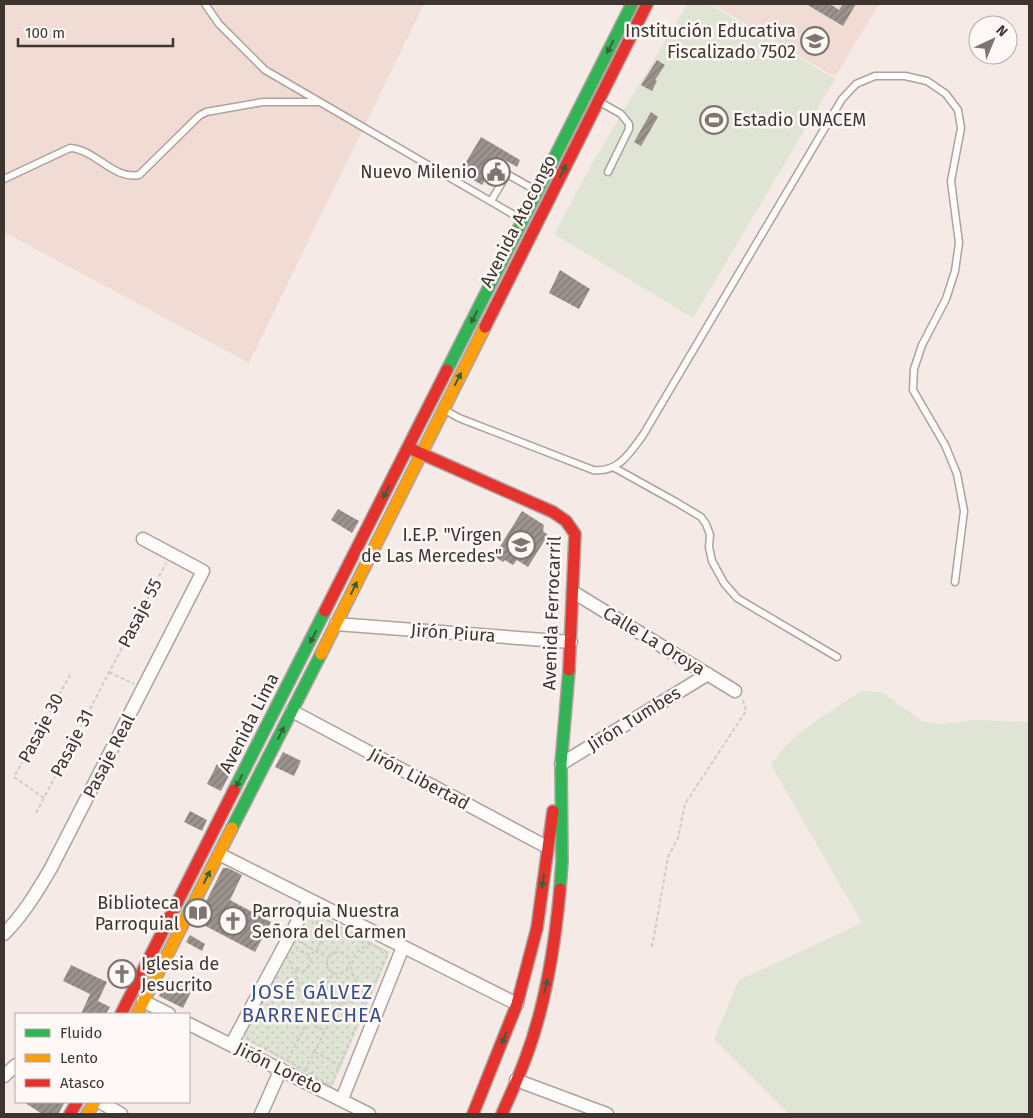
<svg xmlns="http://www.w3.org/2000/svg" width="1033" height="1118" font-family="'Fira Sans',sans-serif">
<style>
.built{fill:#f1dcd5}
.grass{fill:#dfe4d4}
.park{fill:url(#park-dots)}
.building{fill:url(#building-hatch)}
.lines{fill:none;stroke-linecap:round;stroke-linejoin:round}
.lane-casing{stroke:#aca29e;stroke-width:9}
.street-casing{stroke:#aca29e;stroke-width:15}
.fast-casing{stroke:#aca29e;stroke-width:14}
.slow-casing{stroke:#aca29e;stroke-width:14}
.jam-casing{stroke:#aca29e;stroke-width:14}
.path{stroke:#d0cbc9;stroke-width:2;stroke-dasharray:4 2.5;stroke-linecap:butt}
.lane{stroke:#fefcfb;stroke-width:6}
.street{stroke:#fefcfb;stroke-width:12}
.fast{stroke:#30b455;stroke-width:11}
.slow{stroke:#ff9f0a;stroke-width:11}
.jam{stroke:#e5322d;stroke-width:11}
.oneway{fill:#39613d}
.labels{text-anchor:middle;stroke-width:5;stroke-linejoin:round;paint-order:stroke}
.poi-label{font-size:18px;fill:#3e3430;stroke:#fef8f7;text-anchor:end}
.street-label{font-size:18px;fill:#3e3430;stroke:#fef8f7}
.quarter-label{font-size:20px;letter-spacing:1px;fill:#384e88;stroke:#fef8f7}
</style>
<defs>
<pattern id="park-dots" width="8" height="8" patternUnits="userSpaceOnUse" patternTransform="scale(1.25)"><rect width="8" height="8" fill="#dfe4d4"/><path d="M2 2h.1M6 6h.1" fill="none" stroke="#c0c4b6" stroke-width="1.8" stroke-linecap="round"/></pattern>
<pattern id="building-hatch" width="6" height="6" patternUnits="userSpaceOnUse" patternTransform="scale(1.25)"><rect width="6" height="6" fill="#9c938e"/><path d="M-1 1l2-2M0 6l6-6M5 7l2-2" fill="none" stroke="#817974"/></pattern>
</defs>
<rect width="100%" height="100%" fill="#f6eae6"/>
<path class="built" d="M 4,4 L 424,4 L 249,363 L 4,232 Z
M 712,4 L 879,4 L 835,77 Z"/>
<path class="grass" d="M 687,4 L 709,4 L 835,79 L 693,318 L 554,234 L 593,162 Z
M 861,691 L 882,692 L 922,721 L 941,724 L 975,720 L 1029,722 L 1029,1114 L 789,1114 L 714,1039 L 739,980 L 862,923 L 771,765 C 789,734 832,711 861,691 Z"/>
<path class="park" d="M 309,909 L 390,952 L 332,1088 L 239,1036 Z"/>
<path class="building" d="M 806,4 L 830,4 L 839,10 L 843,4 L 856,4 L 843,26 Z
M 657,60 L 665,65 L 655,80 L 657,81 L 652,91 L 641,85 Z
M 651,112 L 658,117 L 641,146 L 634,142 Z
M 481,137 L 520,160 L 517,167 L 500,157 L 482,185 L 460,172 Z
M 560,270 L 590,289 L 579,309 L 549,293 Z
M 338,509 L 359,521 L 352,533 L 331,520 Z
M 522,511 L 544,525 L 543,531 L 548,535 L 528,567 L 517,560 L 513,565 L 505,560 L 503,562 L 494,556 Z
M 283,752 L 301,761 L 294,776 L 275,767 Z
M 221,761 L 233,768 L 221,791 L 207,784 L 217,764 L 219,766 Z
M 190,811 L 207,820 L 202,831 L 184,822 Z
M 223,868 L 228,868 L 242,875 L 230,900 L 271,922 L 255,952 L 196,921 Z
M 190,935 L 205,944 L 202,951 L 186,942 Z
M 71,965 L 107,982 L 98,1001 L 110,1007 L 106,1014 L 81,1014 L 90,994 L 63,981 Z
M 168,978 L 192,990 L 183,1008 L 159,996 Z
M 24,1102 L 65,1102 L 58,1114 L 42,1114 Z"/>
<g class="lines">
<defs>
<path id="lane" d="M 205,4 L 219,24 L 265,70 L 521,219
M 598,101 L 621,114 L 629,124 L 629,129 L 608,172
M 4,179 L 70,148 C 95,149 113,180 139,175 L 199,116 L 206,112 L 263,102 L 319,102
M 491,201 L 507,174 L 537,191
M 445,410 L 459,418 L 593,470 C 618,473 630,453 643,435 L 842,99 L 856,84 L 875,76 L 905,76 L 927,81 L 946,94 L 958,110 L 961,128 L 951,181 L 959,243 L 955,271 L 946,299 L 922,345 L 914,369 L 913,390 L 945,445 L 957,474 L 964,511 L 955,582
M 613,467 L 676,502 L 701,517 L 706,524 L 710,535 L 709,547 L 712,561 L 724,583 L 737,598 L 837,657"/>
<path id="street" d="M 573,592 L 735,691
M 336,624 L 571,642
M 292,711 L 547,847
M 561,764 L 708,674
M 219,854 L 517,1004
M 4,934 C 23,915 37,892 51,868 L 203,571 L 143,539
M 143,1001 L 169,1014
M 189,1024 L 369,1114
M 231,1045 L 309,900
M 4,1076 L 16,1065
M 516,1080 L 607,1114
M 342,1099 L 403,947
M 100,1102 L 121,1114
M 261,1114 L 281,1069"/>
<path id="fast" d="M 447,370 L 632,4
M 234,790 L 325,611
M 232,828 L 321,654
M 560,889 L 562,861 L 561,764 L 569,670"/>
<path id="slow" d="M 321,654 L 485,327
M 137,1014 L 232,828
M 87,1114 L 95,1102"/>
<path id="jam" d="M 485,327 L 647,4
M 411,449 L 553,512 L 566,521 L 575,534 L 569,670
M 325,611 L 447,370
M 121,1014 L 234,790
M 70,1114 L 77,1102
M 473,1114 L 517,1004 L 537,928 L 553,811
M 502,1114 C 510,1095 519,1077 526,1057 C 546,1004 555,945 560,889"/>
</defs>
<use href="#lane" class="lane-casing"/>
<use href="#street" class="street-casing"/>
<use href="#fast" class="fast-casing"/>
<use href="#slow" class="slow-casing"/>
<use href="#jam" class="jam-casing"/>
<path class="path" d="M 109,672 L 134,684
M 44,798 L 14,777 L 71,673
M 36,813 L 166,563
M 310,911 L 388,953 L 331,1085 L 241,1035 Z
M 314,915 L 317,922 L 320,936
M316.5 939a3.5 3.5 0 1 1 7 0a3.5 3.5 0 1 1-7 0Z
M 298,941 L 328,958
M 372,944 C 344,951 345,984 372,991
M 652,947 L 668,857 L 678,838 L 685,804 L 746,711 L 743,700
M 317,952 L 320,943
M327 963a11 11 0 1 1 22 0a11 11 0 1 1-22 0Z
M 289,960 L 292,968 L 296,970 L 296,982
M 296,970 L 304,971 C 316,963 310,948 296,951
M292.5 985a3.5 3.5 0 1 1 7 0a3.5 3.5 0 1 1-7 0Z
M 298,988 L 304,998 L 315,1005
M 322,994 L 361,1017
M 266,1004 L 306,1026
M 308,1022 L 325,1031
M 315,1052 L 340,1065
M 288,1059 L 333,973
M 305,1070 L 339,1004 L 355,1001 L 370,993"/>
<use href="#lane" class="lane"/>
<use href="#street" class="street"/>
<use href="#fast" class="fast"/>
<use href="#slow" class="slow"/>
<use href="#jam" class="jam"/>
</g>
<defs><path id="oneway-solid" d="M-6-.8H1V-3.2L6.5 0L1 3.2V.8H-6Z" transform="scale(1.25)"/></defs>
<g class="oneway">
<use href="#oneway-solid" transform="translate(610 47) rotate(117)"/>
<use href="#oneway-solid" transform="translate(563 171) rotate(-63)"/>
<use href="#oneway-solid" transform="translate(474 317) rotate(117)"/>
<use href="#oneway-solid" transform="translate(458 379) rotate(-63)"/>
<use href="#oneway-solid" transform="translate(386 492) rotate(117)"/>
<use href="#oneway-solid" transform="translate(354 588) rotate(-64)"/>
<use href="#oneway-solid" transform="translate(313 637) rotate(117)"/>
<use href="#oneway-solid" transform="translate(281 733) rotate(-63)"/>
<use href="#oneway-solid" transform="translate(239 781) rotate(117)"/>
<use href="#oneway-solid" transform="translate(207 877) rotate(-63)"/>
<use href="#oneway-solid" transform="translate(543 881) rotate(97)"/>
<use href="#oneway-solid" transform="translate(546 986) rotate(-76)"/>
<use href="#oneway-solid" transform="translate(504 1038) rotate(112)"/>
</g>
<defs>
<symbol id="school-ring" viewBox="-11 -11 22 22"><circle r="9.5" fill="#fef8f7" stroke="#7e7470" stroke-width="1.5"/><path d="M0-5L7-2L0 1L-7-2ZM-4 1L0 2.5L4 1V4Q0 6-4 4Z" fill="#7e7470"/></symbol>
<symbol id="stadium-ring" viewBox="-11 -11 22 22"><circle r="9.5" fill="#fef8f7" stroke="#7e7470" stroke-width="1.5"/><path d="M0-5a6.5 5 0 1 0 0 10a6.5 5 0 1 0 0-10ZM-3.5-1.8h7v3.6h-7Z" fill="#7e7470"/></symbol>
<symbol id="civic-ring" viewBox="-11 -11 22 22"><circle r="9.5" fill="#fef8f7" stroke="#7e7470" stroke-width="1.5"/><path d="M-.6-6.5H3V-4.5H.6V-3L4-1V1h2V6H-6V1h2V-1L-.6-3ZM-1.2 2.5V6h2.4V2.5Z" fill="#7e7470"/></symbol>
<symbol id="library-ring" viewBox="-11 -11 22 22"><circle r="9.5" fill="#fef8f7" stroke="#7e7470" stroke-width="1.5"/><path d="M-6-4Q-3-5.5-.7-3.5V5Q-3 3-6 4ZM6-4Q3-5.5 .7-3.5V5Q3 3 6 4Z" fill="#7e7470"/></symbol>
<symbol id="church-ring" viewBox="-11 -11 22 22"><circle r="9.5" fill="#fef8f7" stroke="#7e7470" stroke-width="1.5"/><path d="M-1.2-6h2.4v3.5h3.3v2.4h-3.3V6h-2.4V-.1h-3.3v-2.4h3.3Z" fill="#7e7470"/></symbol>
</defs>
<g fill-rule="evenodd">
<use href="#school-ring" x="799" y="25" width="32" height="32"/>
<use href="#stadium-ring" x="698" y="104" width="32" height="32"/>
<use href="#civic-ring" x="480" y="156" width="32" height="32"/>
<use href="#school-ring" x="505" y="529" width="32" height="32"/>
<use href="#library-ring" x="182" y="897" width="32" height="32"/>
<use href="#church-ring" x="217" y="905" width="32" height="32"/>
<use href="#church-ring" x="106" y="958" width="32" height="32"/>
</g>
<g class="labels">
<g class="poi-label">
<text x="796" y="37">Institución Educativa<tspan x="796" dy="21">Fiscalizado 7502</tspan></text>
<text x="733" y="126" text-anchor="start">Estadio UNACEM</text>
<text x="477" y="178">Nuevo Milenio</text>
<text x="502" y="541">I.E.P. "Virgen<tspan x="502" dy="21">de Las Mercedes"</tspan></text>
<text x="179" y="909">Biblioteca<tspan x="179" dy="21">Parroquial</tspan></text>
<text x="252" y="917" text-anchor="start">Parroquia Nuestra<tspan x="252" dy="21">Señora del Carmen</tspan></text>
<text x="141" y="970" text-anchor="start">Iglesia de<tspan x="141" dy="21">Jesucrito</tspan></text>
</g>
<g class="street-label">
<text transform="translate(518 221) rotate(-63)" y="6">Avenida Atocongo</text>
<text transform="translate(140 613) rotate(-63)" y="6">Pasaje 55</text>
<text transform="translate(552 613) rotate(-88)" y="6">Avenida Ferrocarril</text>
<text transform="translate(453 633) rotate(4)" y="6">Jirón Piura</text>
<text transform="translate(654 641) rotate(31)" y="6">Calle La Oroya</text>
<text transform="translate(634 719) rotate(-32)" y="6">Jirón Tumbes</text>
<text transform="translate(249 723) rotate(-63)" y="6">Avenida Lima</text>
<text transform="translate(41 728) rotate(-62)" y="6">Pasaje 30</text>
<text transform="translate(72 743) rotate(-63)" y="6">Pasaje 31</text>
<text transform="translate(109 756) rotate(-63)" y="6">Pasaje Real</text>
<text transform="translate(419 779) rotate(28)" y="6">Jirón Libertad</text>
<text transform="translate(279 1068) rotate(26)" y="6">Jirón Loreto</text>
</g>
<g class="quarter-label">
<text x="312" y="999">JOSÉ GÁLVEZ<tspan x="312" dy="23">BARRENECHEA</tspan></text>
</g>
</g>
<rect width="1033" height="1118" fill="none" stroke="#3e3430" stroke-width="10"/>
<rect x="15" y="1013" width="175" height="90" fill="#fef8f7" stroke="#b1aaa7"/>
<rect x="25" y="1029" width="25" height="8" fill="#30b455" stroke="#b1aaa7"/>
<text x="60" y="1038" font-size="15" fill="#3e3430">Fluido</text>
<rect x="25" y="1054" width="25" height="8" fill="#ff9f0a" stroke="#b1aaa7"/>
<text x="60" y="1063" font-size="15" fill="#3e3430">Lento</text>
<rect x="25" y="1079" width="25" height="8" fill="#e5322d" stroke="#b1aaa7"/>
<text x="60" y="1088" font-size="15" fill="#3e3430">Atasco</text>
<g transform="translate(993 40) rotate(44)"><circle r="24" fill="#fef8f7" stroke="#b1aaa7"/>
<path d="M0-4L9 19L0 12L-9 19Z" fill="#7e7470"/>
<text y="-8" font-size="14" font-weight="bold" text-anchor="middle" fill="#3e3430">N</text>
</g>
<path d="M18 38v8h155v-8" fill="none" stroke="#3e3430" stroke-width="2.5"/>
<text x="25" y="38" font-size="15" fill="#3e3430" stroke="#fef8f7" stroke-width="4" paint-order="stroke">100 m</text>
</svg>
